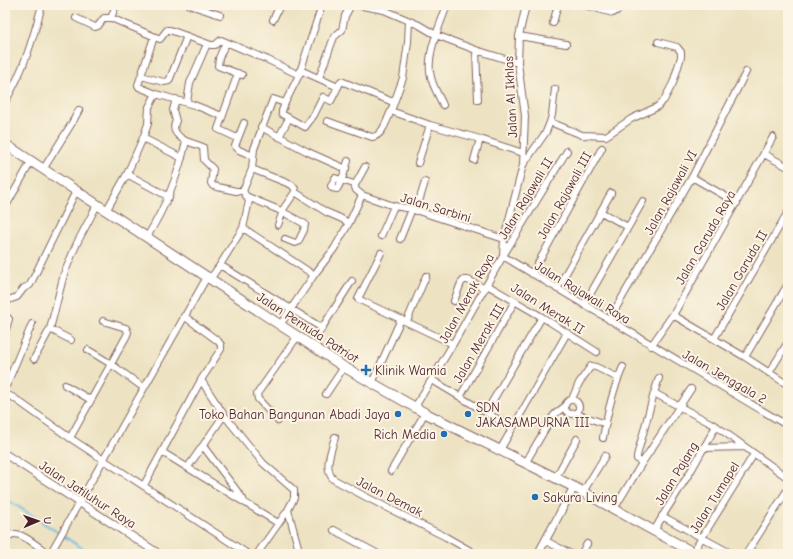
<svg xmlns="http://www.w3.org/2000/svg" width="793" height="559" font-family="'Comic Neue',sans-serif">
<style>
.lines{fill:none;stroke-linecap:round;stroke-linejoin:round}
.stream{stroke:#61b7de;stroke-width:2}
.minor-casing{stroke:#836460;stroke-width:8}
.tertiary-casing{stroke:#836460;stroke-width:9}
.primary-casing{stroke:#836460;stroke-width:11}
.minor{stroke:#fff;stroke-width:6}
.tertiary{stroke:#fff;stroke-width:7}
.primary{stroke:#fff;stroke-width:9}
.poi-dot{fill:#1f6fb2;stroke:#fcf5e5;stroke-width:1.5}
.labels{text-anchor:middle;stroke-width:4;stroke-linejoin:round;paint-order:stroke}
.street-label{font-size:13px;fill:#4a1f2b;stroke:#fcf5e5}
.poi-label{font-size:13px;fill:#4a1f2b;stroke:#fcf5e5;text-anchor:start}
</style>
<rect width="100%" height="100%" fill="#fcf5e5"/>
<filter id="ink" filterUnits="userSpaceOnUse"><feTurbulence type="fractalNoise" baseFrequency=".025" numOctaves="2"/><feDisplacementMap in="SourceGraphic" scale="8" xChannelSelector="R" yChannelSelector="G"/><feConvolveMatrix kernelMatrix="1 2 1 2 8 2 1 2 1" color-interpolation-filters="sRGB"/></filter>
<filter id="wash" filterUnits="userSpaceOnUse"><feTurbulence type="fractalNoise" baseFrequency=".012" numOctaves="4" result="noise"/><feDisplacementMap in="SourceGraphic" scale="16" xChannelSelector="R" yChannelSelector="G"/><feGaussianBlur stdDeviation="0.9" result="paint"/><feColorMatrix in="noise" values="0 0 0 0 0 0 0 0 0 0 0 0 0 0 0 0 0 1.4 0 .05"/><feComposite in="paint" operator="in"/></filter>
<g filter="url(#wash)">
<rect width="100%" height="100%" fill="#ede3c3"/>
<g class="lines">
<path class="stream" d="M 5,498 L 91,554"/>
</g>
</g>
<g filter="url(#ink)">
<g class="lines">
<defs>
<path id="minor" d="M 190,5 L 220,15
M 357,5 L 384,10 L 419,25 L 436,35 L 476,50 L 518,63
M 584,5 L 613,13 L 618,10 L 622,5
M 76,18 L 95,27 L 98,26 L 104,18 L 111,18 L 160,39 L 167,30 L 170,30 L 211,45 L 215,45 L 221,40 L 268,60 L 299,75
M 111,18 L 116,5
M 273,20 L 280,5
M 409,21 L 408,42 L 403,78 L 391,111 L 430,125 L 480,139 L 523,153
M 553,23 L 558,5
M 519,36 L 566,44
M 154,37 L 138,85 L 139,87 L 156,94 L 194,105 L 222,116
M 226,42 L 219,58 L 218,66 L 242,75
M 476,50 L 478,100
M 300,70 L 338,87
M 141,76 L 164,82 L 169,81 L 187,36
M 319,78 L 334,37 L 342,30 L 345,16 L 351,5
M 176,99 L 173,110 L 176,121 C 171,130 177,136 186,141
M 5,102 C 23,72 33,39 42,5
M 187,102 L 190,83 L 207,44
M 285,103 L 282,111 L 282,114 L 305,127 L 314,115 L 323,97 L 331,101 L 341,81 L 393,102
M 443,105 C 439,96 433,87 431,77 C 425,55 440,26 447,5
M 327,121 L 372,137 C 383,136 387,119 391,111
M 550,122 L 582,135 L 606,136 L 631,119 L 657,107 L 664,100 L 673,83 L 681,57 L 681,52 L 677,47 L 658,42
M 244,123 L 235,146 L 239,150 L 253,156
M 261,127 L 308,152 L 346,169
M 279,137 L 289,118
M 143,138 L 182,158
M 237,138 L 218,129 L 238,73
M 567,151 L 503,256 L 788,426
M 764,154 L 788,167
M 474,160 L 480,139
M 348,161 C 345,170 342,182 337,189 L 332,188 L 331,186 L 335,178 L 354,184 L 356,190 L 362,195 L 349,223
M 418,163 L 430,125
M 523,165 L 525,116 L 518,63 L 519,36 L 526,5
M 44,168 L 72,123 L 79,110
M 252,169 L 292,185 L 295,189 L 295,192 L 326,212 L 340,218 L 349,223 L 334,249 L 314,275 L 280,325
M 127,174 L 169,197
M 692,177 L 737,203
M 355,185 L 365,167
M 362,195 L 394,206 L 412,209 L 504,239
M 248,197 L 279,210 L 305,224 L 304,230 L 298,242 L 295,243 L 285,239
M 6,206 L 32,160
M 106,211 L 127,174 L 143,138 L 148,124 L 149,107 L 156,94
M 416,211 L 425,182
M 601,212 L 628,227
M 278,225 L 284,208 L 295,192
M 243,228 L 314,275
M 381,236 L 394,206
M 147,237 C 166,206 178,177 186,141 L 203,147 L 204,160 L 213,169 L 211,183 L 213,186 L 236,191 L 243,191
M 400,239 L 412,209
M 381,253 L 358,299 L 453,344
M 220,265 L 322,328
M 532,274 L 602,148
M 487,285 L 542,317 L 597,352
M 557,289 L 611,193
M 454,301 L 461,283 L 464,280 L 468,280 L 485,289
M 584,305 L 643,201
M 5,307 L 8,300 L 17,297 L 24,288 L 30,285 L 76,191
M 5,315 L 9,319 L 5,332
M 673,315 L 745,357 L 788,385
M 609,320 L 692,177 L 746,72
M 407,321 L 426,276
M 318,334 L 352,281
M 714,339 L 788,212
M 71,340 L 50,329 L 64,274 L 77,243 L 97,205
M 651,346 L 676,310 L 773,137
M 88,350 L 111,364 L 144,388
M 745,357 L 788,284
M 34,359 L 50,329
M 769,373 L 788,342
M 201,380 L 224,415 L 263,463 L 294,490 L 294,498 L 288,510 L 257,554
M 432,380 L 512,428
M 372,383 L 401,319
M 65,385 L 91,400
M 5,386 L 7,384 L 32,324
M 654,393 L 716,426 L 788,478
M 326,394 L 344,367
M 5,397 L 10,396 L 14,398 L 70,438 L 248,554
M 460,397 L 515,301
M 572,399 L 579,383 L 591,366 L 596,367 L 618,378
M565 407a7 7 0 1 1 14 0a7 7 0 1 1-14 0Z
M 415,407 L 453,344 L 503,256 L 504,239 L 523,165 L 546,132 L 550,122 L 552,115 L 555,89
M 486,412 L 542,317
M 574,413 L 606,424
M 278,421 L 258,399 L 257,394 L 297,337
M 335,437 C 332,449 323,468 333,479 L 368,498 L 446,537 L 476,554
M 70,438 L 127,335 L 128,332 L 126,328 L 103,321
M 603,438 C 607,414 613,389 623,367
M 203,446 L 243,499
M 704,448 L 744,447
M 500,450 L 567,333
M 162,452 L 278,523
M 526,462 L 551,419 L 555,414 L 564,407
M 642,463 L 637,459 L 637,456 L 654,393 L 659,378
M 188,467 L 224,415
M 391,471 L 425,413
M 556,477 L 577,439
M 144,485 L 201,380 L 221,349 L 221,345 L 218,341 L 184,316
M 583,492 L 605,456
M 614,509 L 642,463 L 691,389
M 288,510 L 300,554
M 662,516 L 732,554
M 334,530 L 378,554
M 654,531 L 665,512 L 692,469 L 716,426
M 5,541 C 8,537 10,534 15,534 C 24,534 41,549 49,554
M 546,541 L 571,554
M 693,552 L 754,454
M 50,554 L 207,277 L 213,275 L 220,265 L 243,228 L 249,201 L 243,191 L 252,169 L 254,149 L 273,99 L 285,103 L 299,75 L 322,5
M 581,554 L 587,544
M 746,554 L 788,489"/>
<path id="tertiary" d="M 5,454 L 159,554
M 538,554 L 574,487"/>
<path id="primary" d="M 5,144 L 344,367 L 425,413 L 574,487 L 696,554"/>
</defs>
<use href="#minor" class="minor-casing"/>
<use href="#tertiary" class="tertiary-casing"/>
<use href="#primary" class="primary-casing"/>
<use href="#minor" class="minor"/>
<use href="#tertiary" class="tertiary"/>
<use href="#primary" class="primary"/>
</g>
</g>
<g class="poi-dot">
<path d="M364 364h4v4h4v4h-4v4h-4v-4h-4v-4h4z"/>
<circle cx="398" cy="414" r="4"/>
<circle cx="468" cy="414" r="4"/>
<circle cx="444" cy="434" r="4"/>
<circle cx="535" cy="497" r="4"/>
</g>
<g class="labels">
<g class="street-label">
<text transform="translate(510 97) rotate(-93)" y="5">Jalan Al Ikhlas</text>
<text transform="translate(670 192) rotate(-61)" y="5">Jalan Rajawali VI</text>
<text transform="translate(564 195) rotate(-61)" y="5">Jalan Rajawali III</text>
<text transform="translate(525 198) rotate(-59)" y="5">Jalan Rajawali II</text>
<text transform="translate(436 207) rotate(17)" y="5">Jalan Sarbini</text>
<text transform="translate(705 237) rotate(-60)" y="5">Jalan Garuda Raya</text>
<text transform="translate(741 270) rotate(-60)" y="5">Jalan Garuda II</text>
<text transform="translate(583 292) rotate(31)" y="5">Jalan Rajawali Raya</text>
<text transform="translate(466 298) rotate(-61)" y="5">Jalan Merak Raya</text>
<text transform="translate(548 308) rotate(32)" y="5">Jalan Merak II</text>
<text transform="translate(308 327) rotate(33)" y="5">Jalan Pemuda Patriot</text>
<text transform="translate(478 343) rotate(-60)" y="5">Jalan Merak III</text>
<text transform="translate(725 376) rotate(30)" y="5">Jalan Jenggala 2</text>
<text transform="translate(676 473) rotate(-59)" y="5">Jalan Pajang</text>
<text transform="translate(88 494) rotate(33)" y="5">Jalan Jatiluhur Raya</text>
<text transform="translate(390 496) rotate(27)" y="5">Jalan Demak</text>
<text transform="translate(714 497) rotate(-58)" y="5">Jalan Tumapel</text>
</g>
<g class="poi-label">
<text x="375" y="375">Klinik Wamia</text>
<text x="476" y="412">SDN<tspan x="476" dy="15">JAKASAMPURNA III</tspan></text>
<text x="390" y="419" text-anchor="end">Toko Bahan Bangunan Abadi Jaya</text>
<text x="436" y="439" text-anchor="end">Rich Media</text>
<text x="543" y="502">Sakura Living</text>
</g>
</g>
<rect width="793" height="559" fill="none" stroke="#fcf5e5" stroke-width="20"/>
<g transform="translate(38 521) rotate(88)" stroke="#fcf5e5" stroke-width="3" paint-order="stroke">
<path d="M0-3L7 15L0 10L-7 15Z" fill="#4a1f2b"/>
<text y="-6" font-size="11" font-weight="bold" text-anchor="middle" fill="#4a1f2b">U</text>
</g>
</svg>
